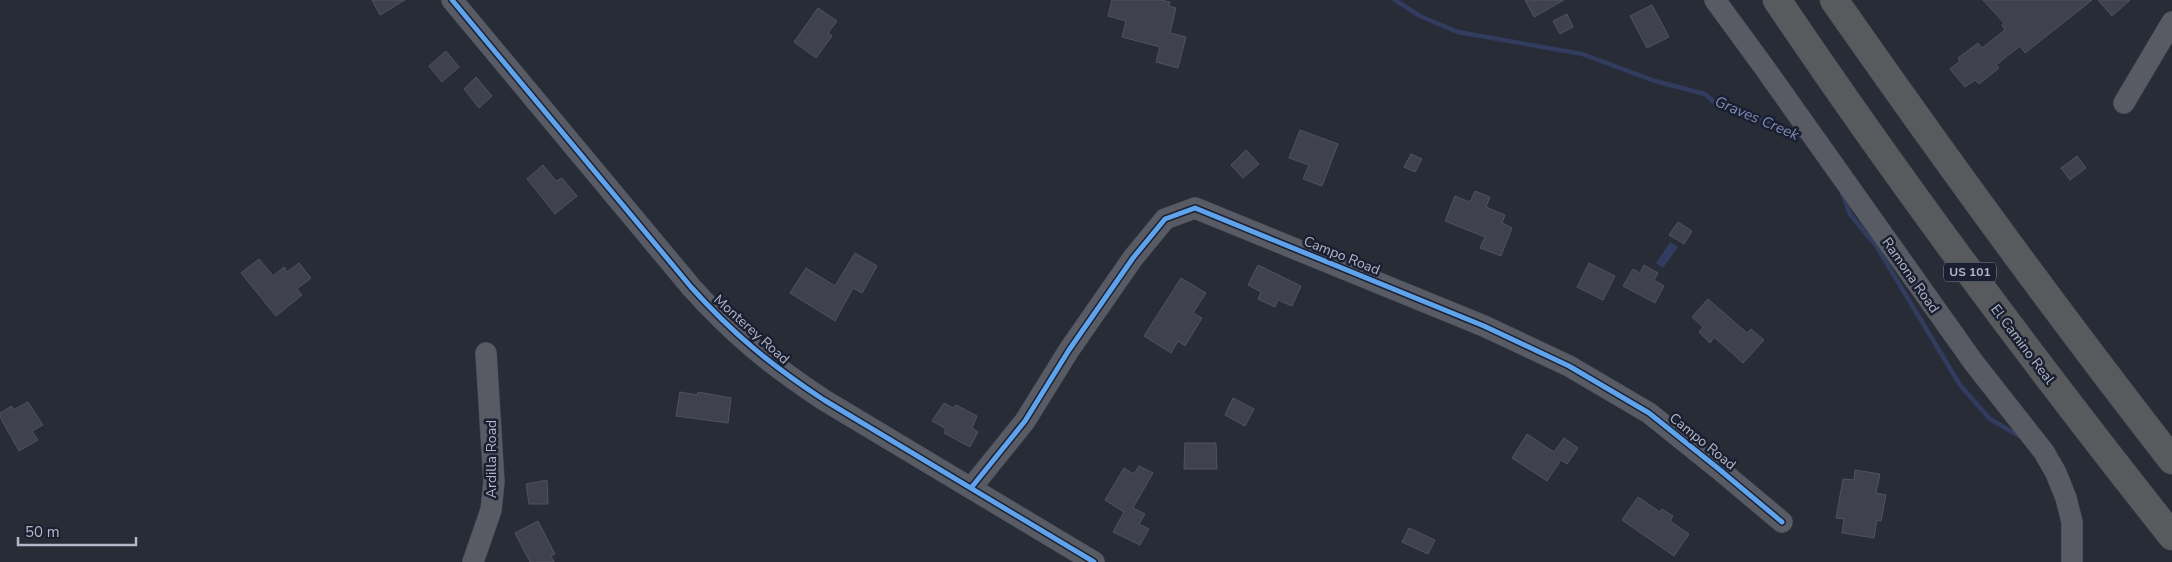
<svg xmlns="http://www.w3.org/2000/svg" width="2172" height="562" font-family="'Nunito Sans',sans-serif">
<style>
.water{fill:#313c5f}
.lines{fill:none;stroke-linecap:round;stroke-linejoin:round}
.stream{stroke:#313c5f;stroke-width:4.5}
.building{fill:#3f424c;stroke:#50535e}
.minor-casing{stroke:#444750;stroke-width:22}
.highway-casing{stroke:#454852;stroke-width:29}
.minor{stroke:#585a64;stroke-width:21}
.highway{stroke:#585a5e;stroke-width:28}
.cycleway-casing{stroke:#1b2031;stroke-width:8}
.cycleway{stroke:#60a3ed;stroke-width:5}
.labels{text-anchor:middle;stroke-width:5;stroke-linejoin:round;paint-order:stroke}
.shield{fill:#1b2031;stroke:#84899b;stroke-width:1}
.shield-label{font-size:12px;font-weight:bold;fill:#b1b6c8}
.street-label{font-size:14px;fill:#b1b6c8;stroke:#1b2031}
.water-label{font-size:15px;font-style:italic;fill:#7f8cb6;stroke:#1b2031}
</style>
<rect width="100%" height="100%" fill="#282c37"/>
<path class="water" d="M 1670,242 L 1678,247 L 1663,268 L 1656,263 Z"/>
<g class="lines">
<path class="stream" d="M 1395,0 L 1420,16 L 1458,32 L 1582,54 L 1655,81 L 1705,94 L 1715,103 L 1783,127 L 1803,137
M 1842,193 L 1850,214 L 1877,247 L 1960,385 L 1990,419 L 2021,437"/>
</g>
<path class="building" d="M 372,0 L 405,0 L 380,15 Z
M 1112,0 L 1161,0 L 1170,2 L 1169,6 L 1176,8 L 1170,33 L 1186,37 L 1178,68 L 1156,62 L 1160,47 L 1122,37 L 1126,21 L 1108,16 Z
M 1525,0 L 1564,0 L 1534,17 Z
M 1983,0 L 2092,0 L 2025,53 L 2020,46 L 1996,65 L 1999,68 L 1979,84 L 1975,80 L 1965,87 L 1950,69 L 1960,61 L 1958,58 L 1978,43 L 1982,48 L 2005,30 L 2002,25 L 2004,23 Z
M 2098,0 L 2130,0 L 2112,16 Z
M 1652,5 L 1669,37 L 1647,48 L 1630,16 Z
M 818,8 L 837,21 L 828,33 L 832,36 L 816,58 L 794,42 Z
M 1567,14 L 1573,27 L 1560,34 L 1553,21 Z
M 446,51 L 459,67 L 442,82 L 429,66 Z
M 476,77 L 492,96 L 479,108 L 464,89 Z
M 1300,130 L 1338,144 L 1322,186 L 1303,179 L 1309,165 L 1289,158 Z
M 1246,150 L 1259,164 L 1243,178 L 1231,165 Z
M 1411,154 L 1422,159 L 1415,172 L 1404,167 Z
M 2077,156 L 2086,168 L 2070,180 L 2061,168 Z
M 543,165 L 556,181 L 562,178 L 577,196 L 555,214 L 527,179 Z
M 1475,191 L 1490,197 L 1486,207 L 1505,215 L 1502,223 L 1512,228 L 1501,256 L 1480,248 L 1485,237 L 1445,221 L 1455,196 L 1470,202 Z
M 1678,222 L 1692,231 L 1684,244 L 1669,235 Z
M 855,253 L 877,266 L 862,293 L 853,288 L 835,321 L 790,293 L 806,268 L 835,286 Z
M 259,259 L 273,276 L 284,267 L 287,272 L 299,263 L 311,278 L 297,289 L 302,295 L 276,316 L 241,273 Z
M 1589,263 L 1615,276 L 1603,300 L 1577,287 Z
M 1258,265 L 1301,286 L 1292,306 L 1278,300 L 1275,307 L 1258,299 L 1261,292 L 1248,285 Z
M 1644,265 L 1658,273 L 1654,280 L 1664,286 L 1655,303 L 1623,286 L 1633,269 L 1640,273 Z
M 1181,278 L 1206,293 L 1193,313 L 1202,318 L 1185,346 L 1178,341 L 1171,353 L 1144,336 Z
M 1708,299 L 1747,333 L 1751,329 L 1764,340 L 1743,363 L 1714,337 L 1710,343 L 1699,332 L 1703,327 L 1692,317 Z
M 680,392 L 697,395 L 698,392 L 731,398 L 728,423 L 676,416 Z
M 1233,398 L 1254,409 L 1245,426 L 1225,415 Z
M 28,402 L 43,425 L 32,431 L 38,440 L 19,451 L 0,417 L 0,413 L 12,406 L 13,410 Z
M 944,403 L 953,408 L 956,405 L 977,416 L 972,428 L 978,432 L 970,447 L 944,433 L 946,429 L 932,421 Z
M 1527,434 L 1554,452 L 1564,438 L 1578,448 L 1567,464 L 1561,460 L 1547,481 L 1512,458 Z
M 1185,443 L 1216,443 L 1217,469 L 1184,469 Z
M 1139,466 L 1153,473 L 1133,508 L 1145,514 L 1139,524 L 1149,529 L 1140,545 L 1113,532 L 1124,512 L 1105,500 L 1124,468 L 1134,474 Z
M 1855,470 L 1880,474 L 1876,493 L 1886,495 L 1881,521 L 1877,520 L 1874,538 L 1842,533 L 1844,519 L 1836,518 L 1843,479 L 1854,480 Z
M 547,480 L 548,504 L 529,504 L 526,484 Z
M 1638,497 L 1660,512 L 1662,509 L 1673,516 L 1670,521 L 1689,534 L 1674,556 L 1622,520 Z
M 538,521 L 555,554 L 551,556 L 554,562 L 530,562 L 515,533 Z
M 1409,528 L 1435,540 L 1428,554 L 1402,542 Z"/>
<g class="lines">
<defs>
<path id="minor" d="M 452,0 L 691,287 C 734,335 771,365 824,400 L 1094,562
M 1715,0 L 1764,67 L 1974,363 L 2044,452 L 2056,473 L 2066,498 L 2072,522 L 2072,562
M 2124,103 L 2172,22
M 971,488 L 1025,421 L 1069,350 L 1133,258 L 1165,219 L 1195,208 L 1484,326 L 1569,366 L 1649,413 L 1720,470 L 1782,522
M 473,562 L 491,510 L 494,482 L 486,353"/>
<path id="highway" d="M 1777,0 C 1901,184 2034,362 2172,536
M 1834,0 C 1943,156 2055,310 2172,460"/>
</defs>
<use href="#minor" class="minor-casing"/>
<use href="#highway" class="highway-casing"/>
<use href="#minor" class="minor"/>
<use href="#highway" class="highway"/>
<defs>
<path id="cycleway" d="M 452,0 L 691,287 C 734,335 771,365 824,400 L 1094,562
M 971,488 L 1025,421 L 1069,350 L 1133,258 L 1165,219 L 1195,208 L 1484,326 L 1569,366 L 1649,413 L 1720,470 L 1782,522"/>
</defs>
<use href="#cycleway" class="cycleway-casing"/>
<use href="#cycleway" class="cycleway"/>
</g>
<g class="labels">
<rect class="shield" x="1944" y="262.5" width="52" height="19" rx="4"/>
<g class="shield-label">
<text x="1970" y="276">US 101</text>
</g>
<g class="street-label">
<text transform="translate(1342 255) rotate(22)" y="5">Campo Road</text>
<text transform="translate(1911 275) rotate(55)" y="5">Ramona Road</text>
<text transform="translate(752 329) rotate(42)" y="5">Monterey Road</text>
<text transform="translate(2023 344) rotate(53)" y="5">El Camino Real</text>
<text transform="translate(1703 441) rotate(39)" y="5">Campo Road</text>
<text transform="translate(491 459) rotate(-90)" y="5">Ardilla Road</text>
</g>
<g class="water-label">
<text transform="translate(1757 118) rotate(23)" y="5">Graves Creek</text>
</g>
</g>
<path d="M18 537v8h118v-8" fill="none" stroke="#b1b6c8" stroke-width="2.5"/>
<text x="25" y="537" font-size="15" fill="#b1b6c8" stroke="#1b2031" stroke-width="4" paint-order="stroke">50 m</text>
</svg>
